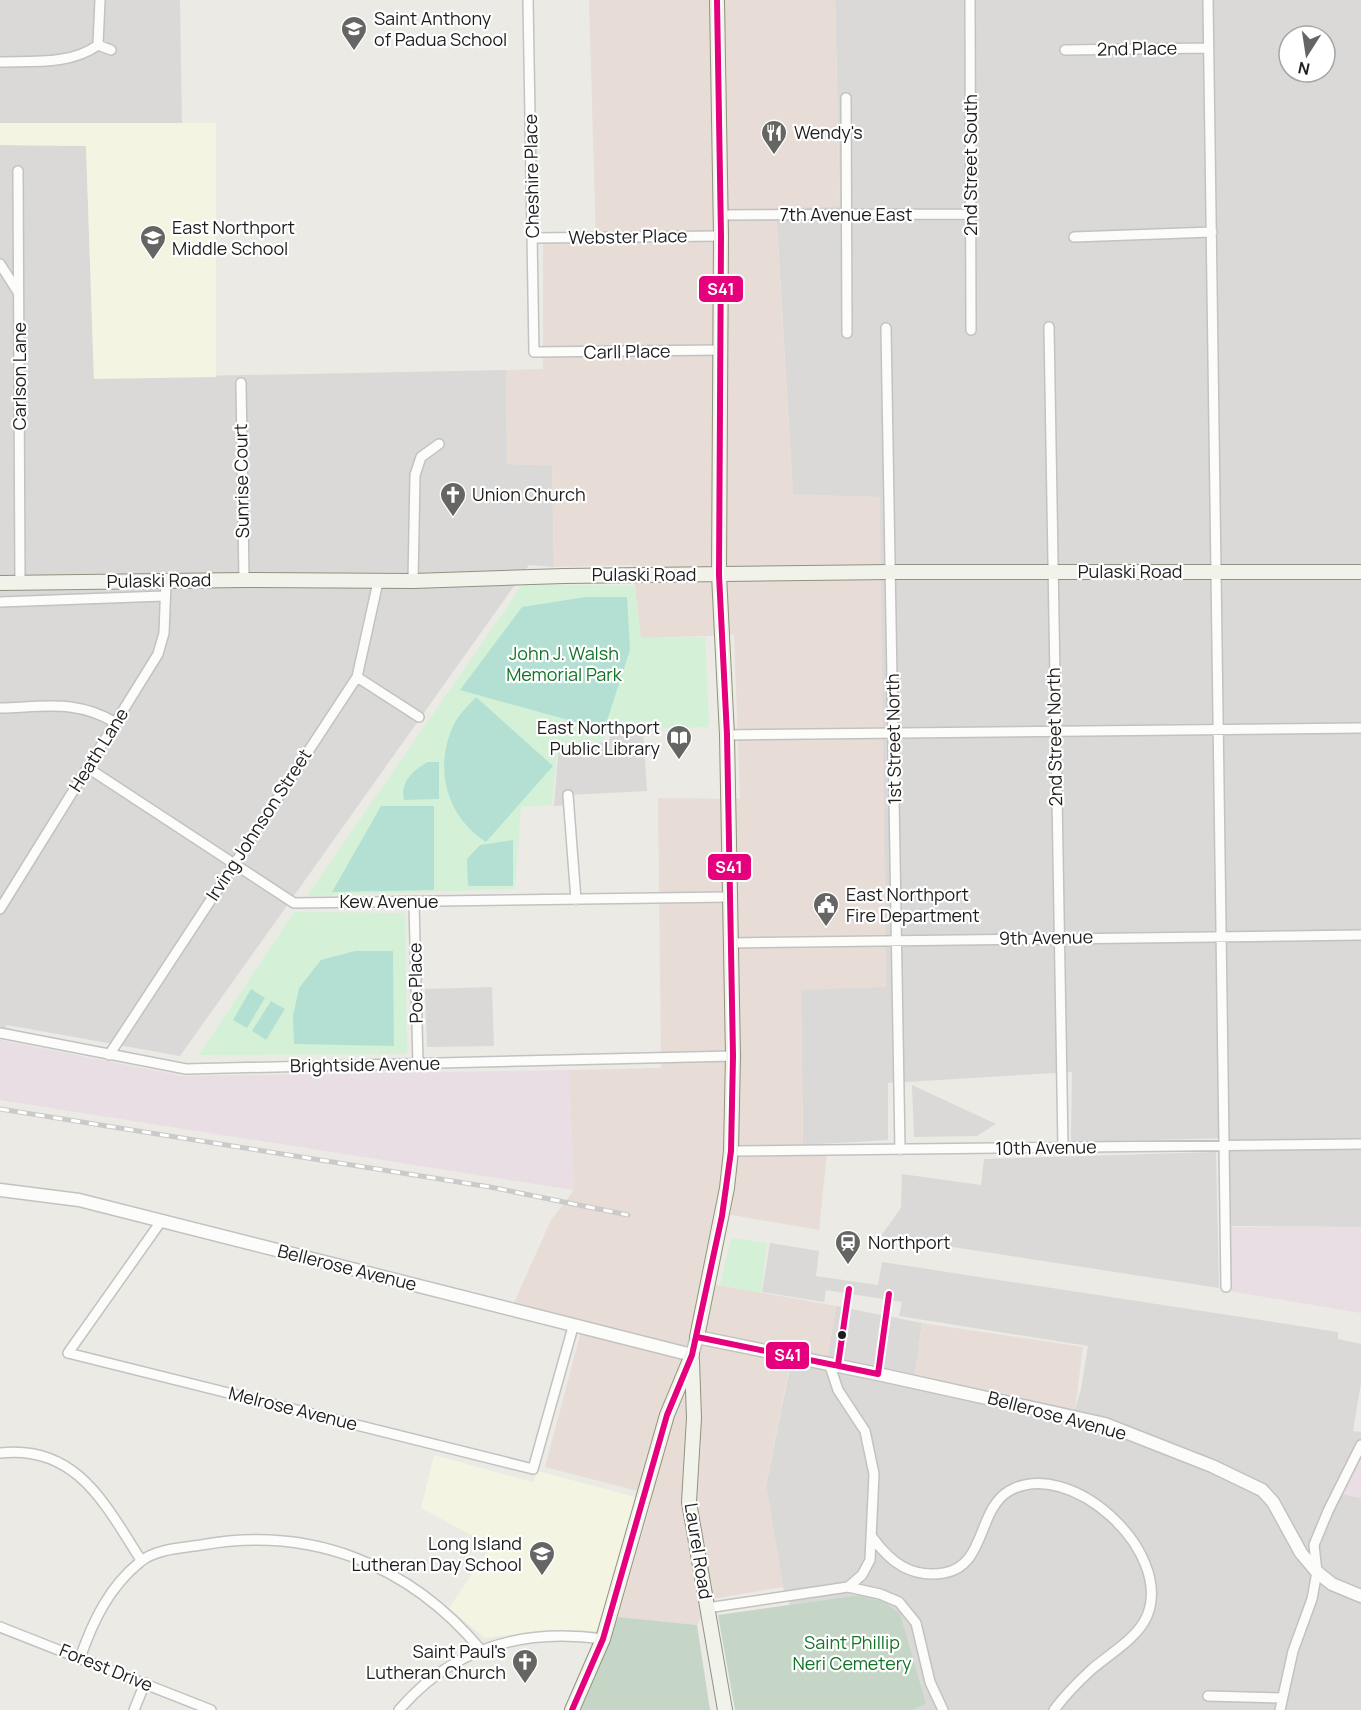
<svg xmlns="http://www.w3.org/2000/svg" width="1361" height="1710" font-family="Manrope,sans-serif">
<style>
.residential{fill:#dad9d7;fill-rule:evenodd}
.commercial{fill:#e8dcd7}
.industrial{fill:#e8dee3}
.education{fill:#f3f4e1}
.cemetery{fill:#c5d6c7}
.park{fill:#d4f1d7}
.pitch{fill:#b3e0d2}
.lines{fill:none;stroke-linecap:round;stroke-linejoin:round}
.minor-casing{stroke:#c2c2c0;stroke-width:12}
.tertiary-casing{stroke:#c2c2c0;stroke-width:15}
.secondary-casing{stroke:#90937f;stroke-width:16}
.minor{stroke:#fcfcfb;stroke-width:9}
.tertiary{stroke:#fcfcfb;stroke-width:12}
.secondary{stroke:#f1f2ea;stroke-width:14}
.rail-casing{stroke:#cacac9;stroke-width:5}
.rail{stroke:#fff;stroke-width:3;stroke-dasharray:9;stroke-linecap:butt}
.bus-1-casing{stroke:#fff;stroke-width:10}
.bus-1{stroke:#e5007d;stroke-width:6}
.bus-dot{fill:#1d1d1d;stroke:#fff;stroke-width:2}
.labels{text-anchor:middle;stroke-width:4.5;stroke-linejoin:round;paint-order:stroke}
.poi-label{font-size:18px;fill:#1d1d1d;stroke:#fff;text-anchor:start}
.street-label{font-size:18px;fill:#1d1d1d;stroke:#fff}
.park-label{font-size:18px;fill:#127426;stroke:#fff}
.line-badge{stroke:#fff;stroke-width:2}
.badge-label{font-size:16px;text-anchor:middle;font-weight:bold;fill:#fff}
</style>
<rect width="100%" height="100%" fill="#ebeae5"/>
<path class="residential" d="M 0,0 L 180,0 L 182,123 L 0,123 Z
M 835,0 L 1361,0 L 1361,1227 L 1230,1226 L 1230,1138 L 1071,1142 L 1072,1072 L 888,1083 L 888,1140 L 803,1145 L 801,989 L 886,986 L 879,497 L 793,495 L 776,208 L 840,206 ZM 1289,36 L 1325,36 L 1325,72 L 1289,72 Z
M 0,145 L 86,146 L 94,378 L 506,370 L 507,464 L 552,465 L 554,567 L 529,565 L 180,1056 L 7,1025 L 0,1037 Z
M 643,732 L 647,791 L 569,795 L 569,805 L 554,806 L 559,745 L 609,742 L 610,734 Z
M 492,987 L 494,1046 L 427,1047 L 425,989 Z
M 912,1085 L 996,1124 L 977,1136 L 914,1137 Z
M 1216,1152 L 1219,1288 L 881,1236 L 901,1208 L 902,1174 L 981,1185 L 984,1159 Z
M 770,1243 L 819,1251 L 816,1276 L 878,1285 L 882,1262 L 1338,1332 L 1338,1339 L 1361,1344 L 1361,1383 L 1353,1431 L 1361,1432 L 1361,1456 L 1342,1494 L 1361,1498 L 1361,1710 L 913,1710 L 926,1704 L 859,1595 L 790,1605 L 783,1587 L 766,1486 L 794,1347 L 828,1355 L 836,1306 L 922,1323 L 915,1374 L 1075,1409 L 1081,1389 L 1088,1346 L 899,1316 L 902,1302 L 826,1290 L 824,1302 L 762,1292 Z"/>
<path class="commercial" d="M 589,0 L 835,0 L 840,206 L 776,208 L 793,494 L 880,497 L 886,987 L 801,990 L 803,1145 L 828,1143 L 819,1230 L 720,1213 L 707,1283 L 836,1306 L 828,1356 L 793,1348 L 766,1485 L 783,1587 L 712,1599 L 697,1625 L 618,1617 L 653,1495 L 545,1467 L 584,1320 L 513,1305 L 551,1220 L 574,1190 L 569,1070 L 661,1068 L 658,798 L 740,799 L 734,635 L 640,638 L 633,565 L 554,567 L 552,466 L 507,464 L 506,370 L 543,369 L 543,244 L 596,243 Z
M 922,1323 L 1083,1347 L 1075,1409 L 915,1374 Z"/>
<path class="industrial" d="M 0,1040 L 183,1076 L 569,1070 L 574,1190 L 0,1100 Z
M 1229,1227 L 1361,1227 L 1361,1313 L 1229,1291 Z
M 1361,1456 L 1361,1498 L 1342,1494 Z"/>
<path class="education" d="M 0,123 L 216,123 L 216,377 L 94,379 L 86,146 L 0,145 Z
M 434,1455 L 533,1482 L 538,1471 L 639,1498 L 597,1631 L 540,1631 L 485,1638 L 449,1608 L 491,1546 L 421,1508 Z"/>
<path class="cemetery" d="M 859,1595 L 885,1602 L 900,1614 L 926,1704 L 913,1710 L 735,1710 L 718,1615 Z
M 618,1617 L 697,1625 L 710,1710 L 580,1710 Z"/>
<path class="park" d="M 523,584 L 635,586 L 641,638 L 705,637 L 709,727 L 607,730 L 603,741 L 558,744 L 552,805 L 521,807 L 515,889 L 307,896 Z
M 294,912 L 405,913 L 407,1054 L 199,1055 Z
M 731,1238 L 767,1243 L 761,1293 L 720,1285 Z"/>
<path class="pitch" d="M 586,597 L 627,597 L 630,650 L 604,730 L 460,690 L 522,607 Z
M 476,697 L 553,766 L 486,842 C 445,815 433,766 455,722 C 460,713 469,705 476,697 Z
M 428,762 L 439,762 L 439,799 L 404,800 C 400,782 413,770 428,762 Z
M 381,806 L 434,806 L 434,890 L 332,892 Z
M 513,840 L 513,886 L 468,886 L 467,859 L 480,845 Z
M 355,951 L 393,951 L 394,1046 L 294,1044 L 293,1016 L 299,988 L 321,960 Z
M 251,989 L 265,998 L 247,1028 L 233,1020 Z
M 271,1001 L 285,1009 L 266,1040 L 252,1031 Z"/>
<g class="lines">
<defs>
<path id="minor" d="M 528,0 L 534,352 L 721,350
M 970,0 L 971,330
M 1208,0 L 1226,1287
M 98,45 L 111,50
M 1065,50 L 1208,48
M 0,62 C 32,61 71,65 98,45 L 100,0
M 846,98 L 847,333
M 18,171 L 20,582
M 721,215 L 972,214
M 1074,237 L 1212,232
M 534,238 L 721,236
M 0,264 L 18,292
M 1049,327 L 1063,1147
M 886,328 L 900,1150
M 241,383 L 244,580
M 413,581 L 415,475 L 421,457 L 439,444
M 0,602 L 164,596
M 357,677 L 419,717
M 0,708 C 44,707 76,699 116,723
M 727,735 L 1361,728
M 88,768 L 294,903 L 729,897
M 568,795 L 576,900
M 414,903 L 418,1064
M 0,909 L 158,654 L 164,633 L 166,582
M 731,943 L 1361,935
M 0,1033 L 186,1069 L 733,1056
M 109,1055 L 357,677 L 378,582
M 731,1151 L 1361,1144
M 162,1220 L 68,1353 L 533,1469 L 573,1327
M 829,1363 L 838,1390 L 865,1431 L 874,1474 L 870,1560 L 862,1575 L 848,1587
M 0,1453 C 77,1444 106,1506 141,1560
M 872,1537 C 891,1563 911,1578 944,1573 C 986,1566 977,1510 1009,1491 C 1069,1456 1174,1551 1147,1616 C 1137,1639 1109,1654 1091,1670 C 1078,1682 1065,1695 1054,1710
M 707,1608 L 848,1587 L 880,1594 L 899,1602 L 916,1623 L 930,1682 L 943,1710
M 0,1627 L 211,1710
M 80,1658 C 93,1621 109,1587 140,1562 C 155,1549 182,1548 201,1545 C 312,1525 410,1565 481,1650
M 1208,1696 L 1282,1698
M 134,1710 L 145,1683
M 399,1710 C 452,1648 523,1628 603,1639
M 1280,1710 L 1293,1651 L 1312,1599 L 1317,1572 L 1314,1545 L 1328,1511 L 1361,1445"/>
<path id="tertiary" d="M 0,1190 L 79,1200 L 692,1355 L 697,1337 L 878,1374 L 1105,1424 L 1212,1466 L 1262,1490 L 1273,1502 L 1301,1553 L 1317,1572 L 1332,1584 L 1361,1596"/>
<path id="secondary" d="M 0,583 L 244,580 L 413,581 L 564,576 L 891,572 L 1361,572
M 697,1337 L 727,1188 L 731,1151 L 733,1056 L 727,735 L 719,575 L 721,236 L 717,0
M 692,1360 L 694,1418 L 689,1502 L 725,1710
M 572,1710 L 603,1639 L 667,1415 L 692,1355"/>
</defs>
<use href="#minor" class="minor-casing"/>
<use href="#tertiary" class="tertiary-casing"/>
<use href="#secondary" class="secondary-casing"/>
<use href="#minor" class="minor"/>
<use href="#tertiary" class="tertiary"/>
<use href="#secondary" class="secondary"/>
<defs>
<path id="rail" d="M 0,1109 L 490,1187 L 628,1215"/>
</defs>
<use href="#rail" class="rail-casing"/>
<use href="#rail" class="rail"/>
<defs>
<path id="bus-1" d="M 697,1337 L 878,1374
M 838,1365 L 849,1289
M 878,1374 L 889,1294
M 572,1710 L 603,1639 L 667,1415 L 692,1355 L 722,1216 L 731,1151 L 733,1056 L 727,735 L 719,575 L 721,236 L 717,0"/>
</defs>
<use href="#bus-1" class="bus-1-casing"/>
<use href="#bus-1" class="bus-1"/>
</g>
<defs>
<symbol id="school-pin" viewBox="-11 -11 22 30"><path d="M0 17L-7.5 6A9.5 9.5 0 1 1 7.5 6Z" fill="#656563" stroke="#fff"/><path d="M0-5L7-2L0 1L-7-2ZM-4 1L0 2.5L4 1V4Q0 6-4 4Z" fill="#fff"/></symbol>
<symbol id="restaurant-pin" viewBox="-11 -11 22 30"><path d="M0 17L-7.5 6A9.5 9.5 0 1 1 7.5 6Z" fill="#656563" stroke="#fff"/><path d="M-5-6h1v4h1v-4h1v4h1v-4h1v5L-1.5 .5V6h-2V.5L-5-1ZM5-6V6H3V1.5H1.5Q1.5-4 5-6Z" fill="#fff"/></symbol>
<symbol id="church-pin" viewBox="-11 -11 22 30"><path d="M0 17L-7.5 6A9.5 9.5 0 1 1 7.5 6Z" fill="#656563" stroke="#fff"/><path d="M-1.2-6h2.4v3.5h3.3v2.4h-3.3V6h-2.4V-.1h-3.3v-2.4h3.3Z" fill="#fff"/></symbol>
<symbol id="library-pin" viewBox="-11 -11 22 30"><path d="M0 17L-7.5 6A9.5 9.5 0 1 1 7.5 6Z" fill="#656563" stroke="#fff"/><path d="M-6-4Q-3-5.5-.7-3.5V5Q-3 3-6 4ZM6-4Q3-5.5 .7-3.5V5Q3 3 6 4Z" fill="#fff"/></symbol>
<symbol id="civic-pin" viewBox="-11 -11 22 30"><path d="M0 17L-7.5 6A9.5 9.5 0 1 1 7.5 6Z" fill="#656563" stroke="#fff"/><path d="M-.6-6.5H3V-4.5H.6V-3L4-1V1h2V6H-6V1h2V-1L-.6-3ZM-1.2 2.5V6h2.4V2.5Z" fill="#fff"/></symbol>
<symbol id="station-pin" viewBox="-11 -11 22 30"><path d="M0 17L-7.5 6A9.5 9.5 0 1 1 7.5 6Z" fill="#656563" stroke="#fff"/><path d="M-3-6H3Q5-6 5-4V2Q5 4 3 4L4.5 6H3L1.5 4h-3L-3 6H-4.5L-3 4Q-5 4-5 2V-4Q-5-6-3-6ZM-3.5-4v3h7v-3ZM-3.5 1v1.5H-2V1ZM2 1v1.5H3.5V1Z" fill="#fff"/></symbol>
</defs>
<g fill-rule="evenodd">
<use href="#school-pin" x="339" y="14" width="30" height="40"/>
<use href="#restaurant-pin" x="759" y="118" width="30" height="40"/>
<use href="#school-pin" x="138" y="223" width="30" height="40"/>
<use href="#church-pin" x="438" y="480" width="30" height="40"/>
<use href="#library-pin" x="664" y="723" width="30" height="40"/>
<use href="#civic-pin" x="811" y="890" width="30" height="40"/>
<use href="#station-pin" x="833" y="1228" width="30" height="40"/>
<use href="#school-pin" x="527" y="1539" width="30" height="40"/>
<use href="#church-pin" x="510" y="1647" width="30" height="40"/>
</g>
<circle class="bus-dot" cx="842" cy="1335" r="5"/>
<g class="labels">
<g class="poi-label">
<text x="374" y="25">Saint Anthony<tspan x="374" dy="21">of Padua School</tspan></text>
<text x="794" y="139">Wendy's</text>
<text x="172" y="234">East Northport<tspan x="172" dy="21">Middle School</tspan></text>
<text x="472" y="501">Union Church</text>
<text x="660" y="734" text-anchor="end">East Northport<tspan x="660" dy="21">Public Library</tspan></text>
<text x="846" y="901">East Northport<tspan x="846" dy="21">Fire Department</tspan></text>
<text x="868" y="1249">Northport</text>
<text x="522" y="1550" text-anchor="end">Long Island<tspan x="522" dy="21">Lutheran Day School</tspan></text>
<text x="506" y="1658" text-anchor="end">Saint Paul's<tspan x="506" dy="21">Lutheran Church</tspan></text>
</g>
<g class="street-label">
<text transform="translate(1137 49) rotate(-1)" y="6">2nd Place</text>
<text transform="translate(971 165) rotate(-90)" y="6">2nd Street South</text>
<text transform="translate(532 176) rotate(-91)" y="6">Cheshire Place</text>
<text x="846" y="221">7th Avenue East</text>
<text transform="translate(628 237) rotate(-1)" y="6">Webster Place</text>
<text transform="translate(627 352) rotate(-1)" y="6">Carll Place</text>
<text transform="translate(20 376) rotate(-90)" y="6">Carlson Lane</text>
<text transform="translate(242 481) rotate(-91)" y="6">Sunrise Court</text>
<text x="1130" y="578">Pulaski Road</text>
<text x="644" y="581">Pulaski Road</text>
<text transform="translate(159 581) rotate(-1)" y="6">Pulaski Road</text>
<text transform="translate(1055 737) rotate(-91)" y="6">2nd Street North</text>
<text transform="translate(894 739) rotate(-91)" y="6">1st Street North</text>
<text transform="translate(99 750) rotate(-58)" y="6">Heath Lane</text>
<text transform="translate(259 825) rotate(-57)" y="6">Irving Johnson Street</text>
<text x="389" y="908">Kew Avenue</text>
<text transform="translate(1046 938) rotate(-1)" y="6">9th Avenue</text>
<text transform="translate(416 983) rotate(-91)" y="6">Poe Place</text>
<text transform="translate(365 1065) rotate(-1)" y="6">Brightside Avenue</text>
<text transform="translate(1046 1148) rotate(-1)" y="6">10th Avenue</text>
<text transform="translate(347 1268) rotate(14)" y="6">Bellerose Avenue</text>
<text transform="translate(293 1409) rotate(14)" y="6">Melrose Avenue</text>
<text transform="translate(1057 1416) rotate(15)" y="6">Bellerose Avenue</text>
<text transform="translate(698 1551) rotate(81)" y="6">Laurel Road</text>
<text transform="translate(106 1668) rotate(22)" y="6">Forest Drive</text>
</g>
<g class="park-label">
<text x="564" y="660">John J. Walsh<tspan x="564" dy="21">Memorial Park</tspan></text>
<text x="852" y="1649">Saint Phillip<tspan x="852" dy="21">Neri Cemetery</tspan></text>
</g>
</g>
<g class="line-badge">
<rect x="698" y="275" width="46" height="28" rx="6" fill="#e5007d"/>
<rect x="707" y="853" width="45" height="28" rx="6" fill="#e5007d"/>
<rect x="765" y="1341" width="45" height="29" rx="6" fill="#e5007d"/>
</g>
<g class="badge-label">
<text x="721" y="295">S41</text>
<text x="729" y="873">S41</text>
<text x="788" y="1361">S41</text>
</g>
<g transform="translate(1307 54) rotate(192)"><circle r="28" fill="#ffffff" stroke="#a5a5a5" stroke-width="1.5"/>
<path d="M0-4.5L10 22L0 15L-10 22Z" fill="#656563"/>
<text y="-9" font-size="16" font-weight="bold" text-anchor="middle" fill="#1d1d1d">N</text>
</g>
</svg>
